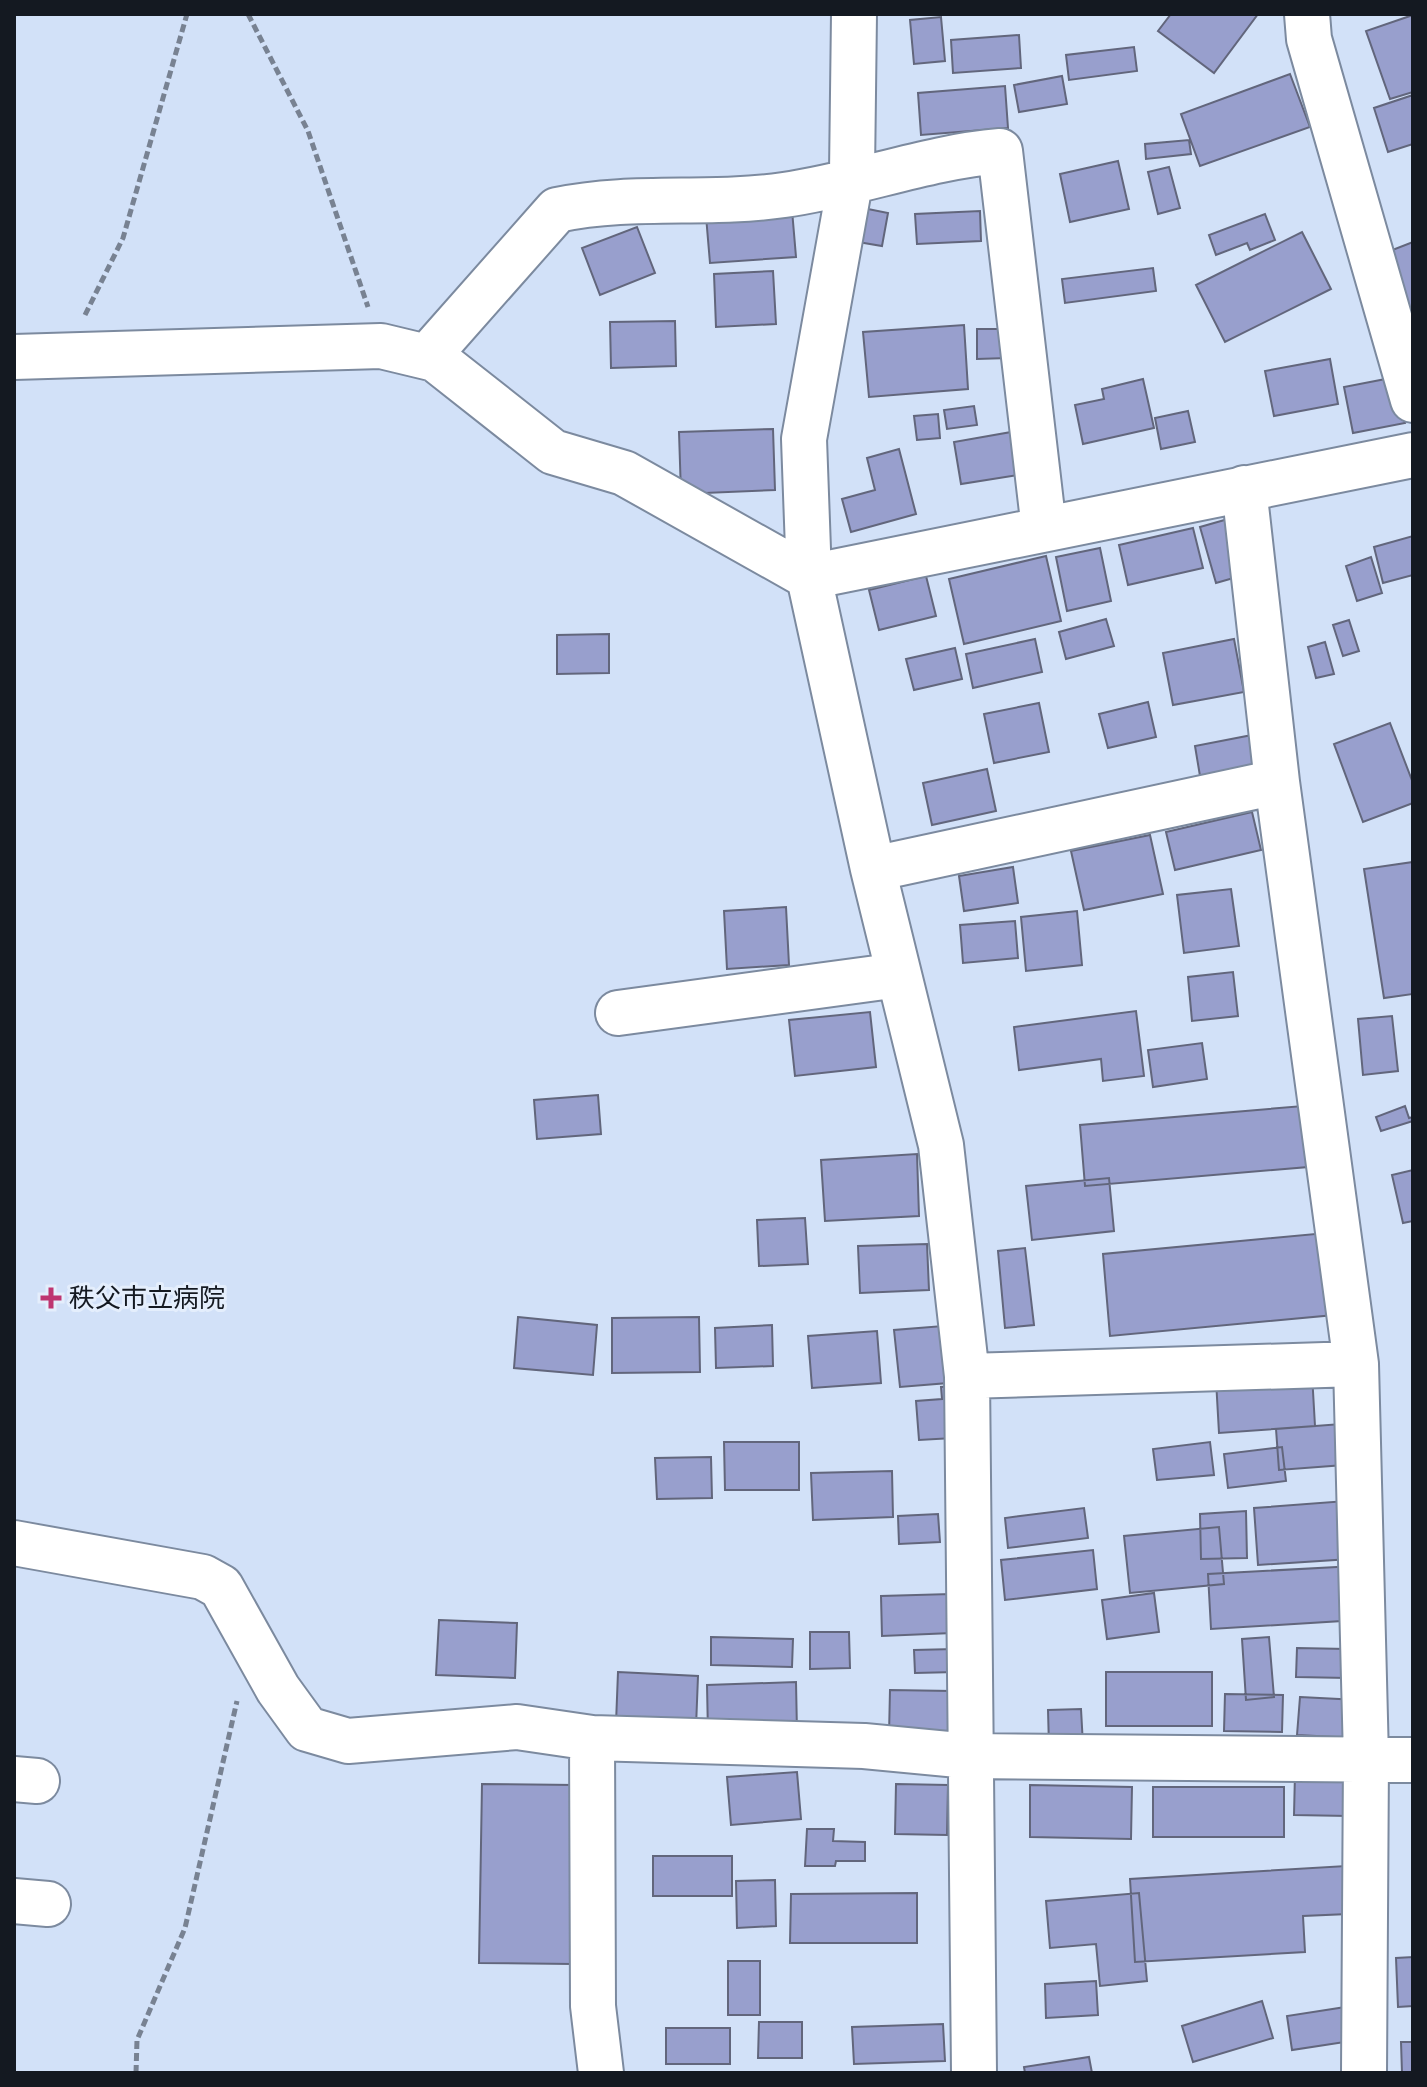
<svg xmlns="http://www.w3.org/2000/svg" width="1427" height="2087" font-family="Inter,'Noto Sans JP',sans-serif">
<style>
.building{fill:#989fcd;stroke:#62667c;stroke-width:2}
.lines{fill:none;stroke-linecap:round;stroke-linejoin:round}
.minor-casing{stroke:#7c8a9f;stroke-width:48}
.path{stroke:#788292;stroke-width:5;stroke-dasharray:8 4;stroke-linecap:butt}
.minor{stroke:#fff;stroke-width:44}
.poi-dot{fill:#be3571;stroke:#e4eefc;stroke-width:3}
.labels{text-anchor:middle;stroke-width:6;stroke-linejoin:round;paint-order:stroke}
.poi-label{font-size:26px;fill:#141921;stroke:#e4eefc;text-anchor:start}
</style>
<rect width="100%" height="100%" fill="#d2e1f8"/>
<path class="building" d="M 1171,14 L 1258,14 L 1214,73 L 1158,31 Z
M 1413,15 L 1413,92 L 1390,99 L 1366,31 Z
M 941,17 L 945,61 L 914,64 L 910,20 Z
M 1019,35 L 1021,68 L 953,73 L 951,40 Z
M 1134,47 L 1137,71 L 1069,80 L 1066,55 Z
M 1290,74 L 1310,127 L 1200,166 L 1181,114 Z
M 1062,76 L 1067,104 L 1019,112 L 1014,85 Z
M 1005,86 L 1008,128 L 921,135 L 918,93 Z
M 1413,95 L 1413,144 L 1388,152 L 1374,108 Z
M 1189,140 L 1191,154 L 1146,159 L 1145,144 Z
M 1118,161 L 1129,209 L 1070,222 L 1060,174 Z
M 1169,167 L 1180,208 L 1158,214 L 1148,172 Z
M 853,206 L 888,213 L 882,246 L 846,240 Z
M 792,210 L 796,257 L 710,263 L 706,216 Z
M 980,211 L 981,241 L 917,244 L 915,214 Z
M 1265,214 L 1275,240 L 1250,250 L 1247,243 L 1216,255 L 1209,235 Z
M 637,227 L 655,273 L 600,295 L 582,248 Z
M 1302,232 L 1331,289 L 1225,342 L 1196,285 Z
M 1413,242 L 1413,317 L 1409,319 L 1382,254 Z
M 1153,268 L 1156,291 L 1065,303 L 1062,279 Z
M 773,271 L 776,324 L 716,327 L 714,274 Z
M 675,321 L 676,366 L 611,368 L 610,322 Z
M 964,325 L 968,389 L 869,397 L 863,332 Z
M 977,329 L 1008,329 L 1008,358 L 977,359 Z
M 1330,359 L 1338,404 L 1274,416 L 1265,371 Z
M 1396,377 L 1405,423 L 1353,433 L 1344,387 Z
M 1143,379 L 1154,428 L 1083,444 L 1075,405 L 1104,399 L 1102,389 Z
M 974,406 L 977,425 L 947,429 L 944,410 Z
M 1188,411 L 1195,442 L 1161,449 L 1155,418 Z
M 938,414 L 940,438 L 917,440 L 914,416 Z
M 773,429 L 775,490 L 681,494 L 679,432 Z
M 1017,431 L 1024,474 L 961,484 L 954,442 Z
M 899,449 L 916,514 L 851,532 L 842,499 L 875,490 L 867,458 Z
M 1235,517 L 1251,573 L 1216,583 L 1200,527 Z
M 1193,528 L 1203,568 L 1128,585 L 1119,545 Z
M 1413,536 L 1413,575 L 1383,583 L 1374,547 Z
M 1100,548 L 1111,601 L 1067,611 L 1056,557 Z
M 1046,556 L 1061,621 L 964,644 L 949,579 Z
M 1371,557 L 1382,593 L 1357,601 L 1346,566 Z
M 926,576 L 936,616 L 879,630 L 869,590 Z
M 1106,619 L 1114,646 L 1066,659 L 1059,632 Z
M 1349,620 L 1359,651 L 1343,656 L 1333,625 Z
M 609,634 L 609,673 L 557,674 L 557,635 Z
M 1035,639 L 1042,672 L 973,688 L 966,654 Z
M 1234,639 L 1244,692 L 1173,705 L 1163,653 Z
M 1325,642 L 1334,674 L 1316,678 L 1308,647 Z
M 955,648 L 962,679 L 914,690 L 906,659 Z
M 1148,702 L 1156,737 L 1108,748 L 1099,714 Z
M 1039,703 L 1049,752 L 994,763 L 984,714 Z
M 1390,723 L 1413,783 L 1413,803 L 1363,822 L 1334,744 Z
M 1252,735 L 1258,771 L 1201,782 L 1195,746 Z
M 987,769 L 996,811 L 932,825 L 923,783 Z
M 1252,812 L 1261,850 L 1175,870 L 1166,832 Z
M 1150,835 L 1163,894 L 1084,910 L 1071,851 Z
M 1413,862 L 1413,994 L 1384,998 L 1364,869 Z
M 1013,867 L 1018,903 L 964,911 L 959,876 Z
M 1231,889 L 1239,946 L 1184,953 L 1177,895 Z
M 786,907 L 789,965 L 727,969 L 724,911 Z
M 1077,911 L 1082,965 L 1026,971 L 1021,917 Z
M 1015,921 L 1018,958 L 963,963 L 960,925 Z
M 1233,972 L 1238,1016 L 1192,1021 L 1188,977 Z
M 1136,1011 L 1144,1076 L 1103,1081 L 1101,1059 L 1019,1070 L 1014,1027 Z
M 870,1012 L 876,1067 L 795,1076 L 789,1020 Z
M 1392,1016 L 1398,1071 L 1363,1075 L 1358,1019 Z
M 1202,1043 L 1207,1079 L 1153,1087 L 1148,1050 Z
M 598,1095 L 601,1134 L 537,1139 L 534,1100 Z
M 1303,1106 L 1308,1167 L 1085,1186 L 1080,1125 Z
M 1405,1106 L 1409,1118 L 1413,1117 L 1413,1121 L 1381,1131 L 1376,1117 Z
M 917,1154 L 919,1216 L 825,1221 L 821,1160 Z
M 1413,1170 L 1413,1221 L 1403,1223 L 1392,1175 Z
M 1109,1178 L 1114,1231 L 1032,1240 L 1026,1186 Z
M 805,1218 L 808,1264 L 759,1266 L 757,1220 Z
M 1326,1233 L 1334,1315 L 1110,1336 L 1103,1254 Z
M 927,1244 L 929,1290 L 860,1293 L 858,1246 Z
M 1025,1248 L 1034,1325 L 1005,1328 L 998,1251 Z
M 518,1317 L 597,1325 L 593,1375 L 514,1368 Z
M 699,1317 L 700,1372 L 612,1373 L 612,1318 Z
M 772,1325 L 773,1366 L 716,1368 L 715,1328 Z
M 943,1326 L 948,1383 L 900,1387 L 894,1330 Z
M 877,1331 L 881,1383 L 812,1388 L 808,1336 Z
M 1312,1374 L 1315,1426 L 1219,1433 L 1216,1380 Z
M 968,1385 L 971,1437 L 919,1440 L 916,1401 L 942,1399 L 941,1387 Z
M 1341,1424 L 1344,1465 L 1279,1470 L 1276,1429 Z
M 724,1442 L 799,1442 L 799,1490 L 725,1490 Z
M 1210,1442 L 1214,1475 L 1157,1480 L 1153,1449 Z
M 1282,1447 L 1286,1481 L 1228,1488 L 1224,1454 Z
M 711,1457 L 712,1498 L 657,1499 L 655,1458 Z
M 892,1471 L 893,1517 L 813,1520 L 811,1473 Z
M 1346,1501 L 1350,1559 L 1258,1565 L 1254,1508 Z
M 1084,1508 L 1088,1538 L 1008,1548 L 1005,1518 Z
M 1246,1511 L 1247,1558 L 1201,1559 L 1200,1514 Z
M 938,1514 L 940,1542 L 899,1544 L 898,1516 Z
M 1219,1527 L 1224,1584 L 1130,1593 L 1124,1536 Z
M 1093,1550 L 1097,1589 L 1005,1600 L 1001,1560 Z
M 1355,1566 L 1358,1620 L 1211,1629 L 1208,1574 Z
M 1154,1593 L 1159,1632 L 1107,1639 L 1102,1600 Z
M 951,1594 L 952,1633 L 882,1636 L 881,1596 Z
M 439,1620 L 517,1623 L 515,1678 L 436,1675 Z
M 810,1632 L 849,1632 L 850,1668 L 810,1669 Z
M 711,1637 L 793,1639 L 792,1667 L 711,1665 Z
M 1269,1637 L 1274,1697 L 1246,1700 L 1242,1639 Z
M 1297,1648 L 1347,1649 L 1347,1678 L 1296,1677 Z
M 955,1649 L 956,1672 L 915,1673 L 914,1650 Z
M 618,1672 L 698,1676 L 696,1727 L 616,1723 Z
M 1106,1672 L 1212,1672 L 1212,1726 L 1106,1726 Z
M 796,1682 L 797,1732 L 708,1734 L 707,1685 Z
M 890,1690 L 952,1691 L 951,1736 L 889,1735 Z
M 1225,1694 L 1283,1695 L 1282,1732 L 1224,1731 Z
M 1300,1697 L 1358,1700 L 1355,1738 L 1297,1735 Z
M 1081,1709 L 1083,1745 L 1049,1747 L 1048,1710 Z
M 797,1772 L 801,1819 L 731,1825 L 727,1777 Z
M 1295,1773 L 1349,1774 L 1348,1816 L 1294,1815 Z
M 482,1784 L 575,1785 L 572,1964 L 479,1963 Z
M 896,1784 L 948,1785 L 947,1835 L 895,1834 Z
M 1030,1785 L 1132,1787 L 1131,1839 L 1030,1837 Z
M 1153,1787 L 1284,1787 L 1284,1837 L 1153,1837 Z
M 807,1829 L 834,1829 L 833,1841 L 865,1842 L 865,1861 L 836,1861 L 835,1866 L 805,1866 Z
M 653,1856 L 732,1856 L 732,1896 L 653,1896 Z
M 1346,1866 L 1348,1914 L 1303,1916 L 1305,1952 L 1135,1962 L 1130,1879 Z
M 775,1880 L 776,1926 L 737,1928 L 736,1881 Z
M 917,1893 L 917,1943 L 790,1943 L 791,1894 Z
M 1139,1893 L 1147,1981 L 1100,1986 L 1096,1944 L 1050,1948 L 1046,1901 Z
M 1413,1957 L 1413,2006 L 1398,2007 L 1396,1958 Z
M 728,1961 L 760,1961 L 760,2015 L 728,2015 Z
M 1096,1981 L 1098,2015 L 1046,2018 L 1045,1984 Z
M 1262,2001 L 1273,2038 L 1193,2062 L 1182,2026 Z
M 1365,2004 L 1371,2038 L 1292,2050 L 1287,2016 Z
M 759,2022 L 802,2022 L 802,2058 L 758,2058 Z
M 943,2024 L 945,2061 L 854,2064 L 852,2027 Z
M 666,2028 L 730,2028 L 730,2064 L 666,2064 Z
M 1401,2042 L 1413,2042 L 1413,2073 L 1402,2073 Z
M 1089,2057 L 1092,2073 L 1025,2073 L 1024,2067 Z"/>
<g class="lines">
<defs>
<path id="minor" d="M 854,14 L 852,172 L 804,439 L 809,577 L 873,869 L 941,1145 L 967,1376 L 974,2073
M 1307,14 L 1309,39 L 1413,400
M 14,357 L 381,346 L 435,359 L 553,452 L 624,473 L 809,577 L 1413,455
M 427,357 L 557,210 C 632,194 709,206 784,195 C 856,185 927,157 1000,151 L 1044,529
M 1244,488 L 1277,782 L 1356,1364 L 1366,1758 L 1364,2073
M 873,869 L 1277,782
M 618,1013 L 899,975
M 967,1376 L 1356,1364
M 14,1543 L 203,1577 L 221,1587 L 278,1689 L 307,1729 L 348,1741 L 517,1727 L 592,1738 L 864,1746 L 969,1756 L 1413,1760
M 592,1738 L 593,2006 L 601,2073
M 14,1779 L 37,1781
M 14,1901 L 48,1904"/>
</defs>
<use href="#minor" class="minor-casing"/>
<path class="path" d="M 248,14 L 308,131 L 368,307
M 85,315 L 123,238 L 187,14
M 136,2073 L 137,2040 L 185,1928 L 237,1701"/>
<use href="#minor" class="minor"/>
</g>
<path class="poi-dot" d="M47 1286h8v8h8v8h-8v8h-8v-8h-8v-8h8z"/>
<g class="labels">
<g class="poi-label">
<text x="69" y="1307">秩父市立病院</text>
</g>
</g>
<rect width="1427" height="2087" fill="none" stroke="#141921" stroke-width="32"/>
</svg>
